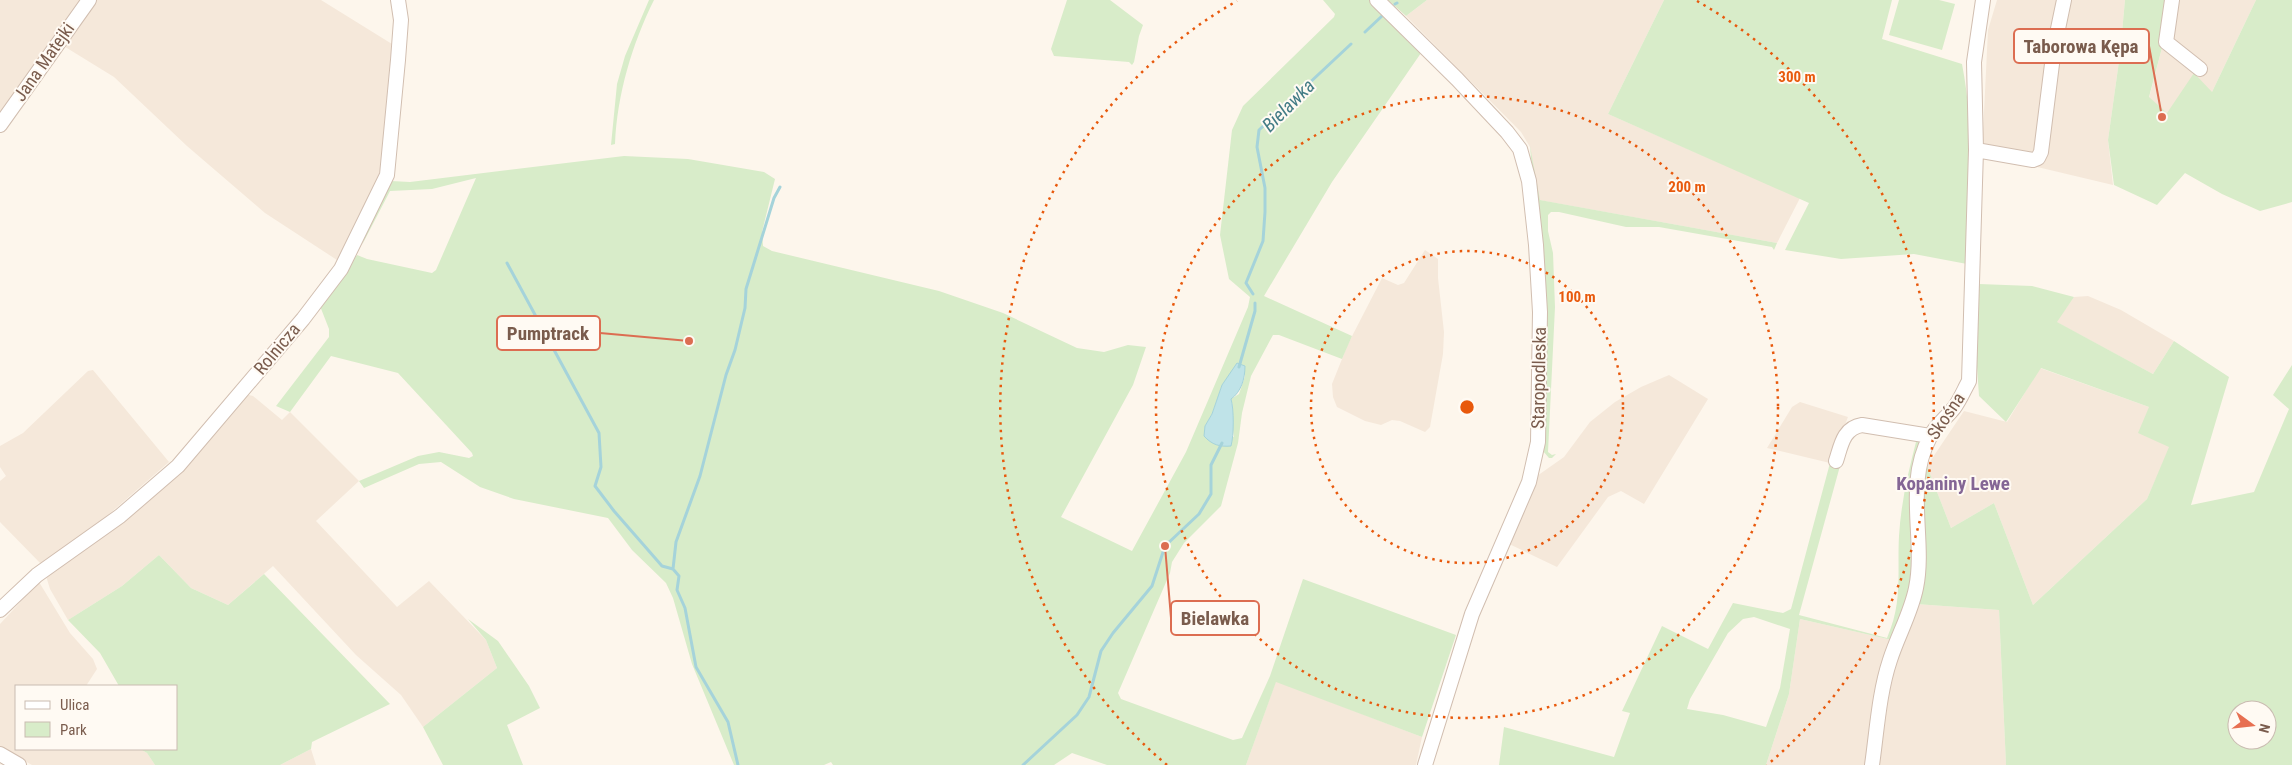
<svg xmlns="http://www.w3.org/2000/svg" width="2292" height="765" font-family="'Roboto Condensed',sans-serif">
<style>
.residential{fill:#f5e8da}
.green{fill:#d8ecc9;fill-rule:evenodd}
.water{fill:#bfe3e8;stroke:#a5d3da}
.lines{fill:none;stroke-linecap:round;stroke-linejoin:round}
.stream{stroke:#a5d3da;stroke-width:3}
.minor-casing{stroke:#d1beb0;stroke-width:16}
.minor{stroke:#fff;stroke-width:14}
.ring{fill:none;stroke:#e8590c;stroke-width:2.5;stroke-dasharray:2.5 5}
.labels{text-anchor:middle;stroke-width:4;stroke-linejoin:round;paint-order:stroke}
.street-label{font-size:18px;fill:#7a5c4d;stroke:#fffaf3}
.water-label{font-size:19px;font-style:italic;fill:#437c86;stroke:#fffaf3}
.neighbourhood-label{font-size:19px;font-weight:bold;fill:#846695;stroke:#fffaf3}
.centre{fill:#e8590c;stroke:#fffaf3;stroke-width:2.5}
.ring-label{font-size:15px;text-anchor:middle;font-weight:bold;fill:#e8590c;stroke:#fffaf3;stroke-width:4;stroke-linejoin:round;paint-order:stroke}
.leader{fill:none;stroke:#dc6d51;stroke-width:2}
.callout-dot{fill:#dc6d51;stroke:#fffaf3;stroke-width:2}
.callout{fill:#fffaf3;stroke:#dc6d51;stroke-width:2}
.callout-label{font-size:19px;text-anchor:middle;font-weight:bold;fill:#7a5c4d}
</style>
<rect width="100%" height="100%" fill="#fdf6ec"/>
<path class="residential" d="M 0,0 L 80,0 L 0,115 Z
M 95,0 L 321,0 L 392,44 L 380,170 L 376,184 L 350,240 L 337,260 L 265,213 L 187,146 L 114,77 L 62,45 Z
M 1427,0 L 1664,0 L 1608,114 L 1800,198 L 1777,243 L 1539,200 L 1530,147 L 1521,132 L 1406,16 Z
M 1997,0 L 2125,0 L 2120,54 L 2108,140 L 2113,185 L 1982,154 L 1988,30 Z
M 2168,0 L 2256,0 L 2212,92 L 2167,113 L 2149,98 L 2163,44 Z
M 1425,250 L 1438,259 L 1438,278 L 1444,332 L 1443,354 L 1430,427 L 1425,432 L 1400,421 L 1392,420 L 1381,425 L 1365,421 L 1337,407 L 1333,397 L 1332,384 L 1348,344 L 1382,278 L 1398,285 L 1404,283 Z
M 2088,296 L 2121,310 L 2174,341 L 2153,374 L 2056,322 L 2074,297 Z
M 2040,368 L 2149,407 L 2170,447 L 2147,499 L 2033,605 L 1994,503 L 1951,528 L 1927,466 L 1964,411 L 2007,422 Z
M 93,370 L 169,462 L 100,522 L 42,565 L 0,522 L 0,481 L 6,476 L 0,467 L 0,446 L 23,433 L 88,371 Z
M 1669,375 L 1708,399 L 1644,504 L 1621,491 L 1608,497 L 1557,567 L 1507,543 L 1537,476 L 1564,457 L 1590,422 L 1615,402 L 1641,387 Z
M 245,394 L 253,396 L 282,420 L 290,412 L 359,481 L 316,521 L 397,607 L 429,581 L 486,640 L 497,668 L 423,727 L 401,695 L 356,655 L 273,566 L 228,605 L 191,588 L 159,555 L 122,586 L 68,620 L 50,589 L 46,576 L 89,544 Z
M 1800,402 L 1848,417 L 1830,463 L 1767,448 L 1792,407 Z
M 39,582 L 70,633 L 93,659 L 97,669 L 86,686 L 16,686 L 16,749 L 140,749 L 147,753 L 155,765 L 32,765 L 0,747 L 0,624 Z
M 1916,604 L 1999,610 L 2006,765 L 1879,765 L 1891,679 Z
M 1800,619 L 1892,640 L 1868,765 L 1766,765 L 1789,694 Z
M 1276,681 L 1422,737 L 1416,765 L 1246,765 Z
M 311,749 L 316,765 L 280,765 Z"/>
<path class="green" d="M 649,0 L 654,0 C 632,44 617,95 615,144 L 611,145 L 617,84 L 625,56 Z
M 1067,0 L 1110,0 L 1143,25 L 1139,36 L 1134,62 L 1132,65 L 1129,62 L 1054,56 L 1051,49 Z
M 1323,0 L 1370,0 L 1421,53 L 1332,182 L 1264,296 L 1352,336 L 1342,359 L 1279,335 L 1273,335 L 1251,376 L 1242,413 L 1238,443 L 1221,506 L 1184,543 L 1172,562 L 1170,573 L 1118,693 L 1121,699 L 1233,740 L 1242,738 L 1270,676 L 1303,579 L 1456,635 L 1422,737 L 1276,682 L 1246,765 L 1107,765 L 1072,753 L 1054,765 L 833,765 L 831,762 L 824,765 L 734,765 L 692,664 L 673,598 L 666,583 L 632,550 L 608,518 L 514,499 L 480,487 L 441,462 L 419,464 L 364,488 L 359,481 L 418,456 L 439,452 L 469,458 L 473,456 L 472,453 L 398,373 L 331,356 L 290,412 L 276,406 L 329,337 L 329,329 L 320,306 L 357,255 L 367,259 L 432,273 L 436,270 L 476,178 L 432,189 L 390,191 L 362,245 L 383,189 L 391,181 L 410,182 L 624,156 L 688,159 L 764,172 L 775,179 L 762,232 L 763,246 L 772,251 L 939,291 L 1003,313 L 1077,348 L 1104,352 L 1128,345 L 1146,347 L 1133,385 L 1061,517 L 1132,551 L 1186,452 L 1248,307 L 1250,297 L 1229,279 L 1220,235 L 1232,130 L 1243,106 L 1334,17 L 1335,14 ZM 1238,363 L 1245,376 L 1239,394 L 1231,399 C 1235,411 1231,424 1234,437 L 1205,426 L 1212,414 L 1222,385 Z
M 1388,0 L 1427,0 L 1406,16 Z
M 1664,0 L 1892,0 L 1882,39 L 1962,64 C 1975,132 1971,195 1967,264 L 1914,254 L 1841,259 L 1785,250 L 1809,203 L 1608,114 Z
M 1899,0 L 1939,0 L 1955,4 L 1942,50 L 1889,35 Z
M 2125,0 L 2168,0 L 2163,44 L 2149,97 L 2167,113 L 2194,73 L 2212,92 L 2256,0 L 2292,0 L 2292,202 L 2260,211 L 2222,194 L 2185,173 L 2157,205 L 2114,185 L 2108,140 L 2120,54 Z
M 1530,146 L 1540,200 L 1777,243 L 1774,250 L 1772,247 L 1659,227 L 1626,227 L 1559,212 L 1551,212 L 1548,215 L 1548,231 L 1553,253 L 1555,307 L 1548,452 L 1552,455 L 1556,454 L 1552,458 L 1549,458 L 1543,451 L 1546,384 L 1545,327 Z
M 1979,284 L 2032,286 L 2074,297 L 2057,322 L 2153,374 L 2174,341 L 2229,377 L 2191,505 L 2254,492 L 2289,409 L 2273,395 L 2292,365 L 2292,765 L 2006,765 L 1999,610 L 1916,604 L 1923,470 L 1927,466 L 1951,528 L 1994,503 L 2033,605 L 2147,499 L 2169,447 L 2138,433 L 2149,407 L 2041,368 L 2006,422 L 1979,396 L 1976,352 ZM 2237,710 L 2267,710 L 2267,740 L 2237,740 Z
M 1911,439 L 1923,441 L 1913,484 L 1910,515 L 1912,586 L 1892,640 L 1800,619 L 1789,694 L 1766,765 L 1499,765 L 1504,727 L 1614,757 L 1630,713 L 1622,711 L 1662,626 L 1708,649 L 1733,603 L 1783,613 L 1791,609 L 1830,463 L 1840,466 L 1799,615 L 1887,638 C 1903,601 1897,574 1899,536 C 1901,503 1908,473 1916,442 ZM 1754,617 L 1790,629 L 1780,688 L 1766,727 L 1723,715 L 1687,709 L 1690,699 L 1728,633 L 1743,619 Z
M 159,555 L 191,588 L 228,605 L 264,574 L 390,704 L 312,742 L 311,749 L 280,765 L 155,765 L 147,753 L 140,749 L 176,749 L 176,686 L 119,686 L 100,653 L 68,620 L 122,586 Z
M 468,619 L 498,641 L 529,686 L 540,708 L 507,725 L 523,765 L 443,765 L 423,727 L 497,668 L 486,640 Z"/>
<path class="water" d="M 1237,363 L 1245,366 C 1245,379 1241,392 1231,399 C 1234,409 1234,435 1231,446 C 1220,447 1212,445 1204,436 L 1205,426 L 1212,414 L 1222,385 Z"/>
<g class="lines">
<path class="stream" d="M 1395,4 L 1397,3
M 1365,32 L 1382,16
M 507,263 L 599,433 L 601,467 L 595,486 L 614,511 L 662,566 L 673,569
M 1253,294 L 1246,283 L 1263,241 L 1265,212 L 1265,188 L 1257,147 L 1259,130 L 1351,44
M 1239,367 L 1255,311 L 1255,303
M 738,765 L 728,722 L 696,667 L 685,608 L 677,590 L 679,576 L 673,569 L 676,542 L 700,476 L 726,375 L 735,350 L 745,308 L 746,289 L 774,198 L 780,187
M 1023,765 L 1077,715 L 1089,697 L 1101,651 L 1113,633 L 1152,586 L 1165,546 L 1199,514 L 1211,494 L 1211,465 L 1222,443"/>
<defs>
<path id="minor" d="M 1377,0 L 1457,79 L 1507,132 L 1520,149 L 1529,181 L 1536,245 L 1540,312 L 1538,442 L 1529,482 L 1472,614 L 1425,765
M 2172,0 L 2166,42 L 2200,69
M 0,125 L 89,0
M 1976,150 L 2033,160 L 2038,158 L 2041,152 L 2054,48 L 2064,0
M 1836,461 C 1841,446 1843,428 1862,425 L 1930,436
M 0,610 L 37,575 L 120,516 L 178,466 L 303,319 L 341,269 L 387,175 L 398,60 L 401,20 L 398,0
M 0,754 L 19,765
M 1872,765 C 1877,730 1879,693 1890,660 C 1898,635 1911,613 1916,588 C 1926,540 1904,484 1930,437 C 1935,426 1946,418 1954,408 C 1960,400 1964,390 1969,381 L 1976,150 L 1974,62 L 1983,0"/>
</defs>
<use href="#minor" class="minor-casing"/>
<use href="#minor" class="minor"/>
</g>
<g class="ring">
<circle cx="1467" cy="407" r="156"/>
<circle cx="1467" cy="407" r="311"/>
<path d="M1167 765A467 467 0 0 1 1237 1M1697 1A467 467 0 0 1 1767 765"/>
</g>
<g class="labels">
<g class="street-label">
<text transform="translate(44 62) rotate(-55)" y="6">Jana Matejki</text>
<text transform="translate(277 349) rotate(-50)" y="6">Rolnicza</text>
<text transform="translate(1539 378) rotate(-89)" y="6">Staropodleska</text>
<text transform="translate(1946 416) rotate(-56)" y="6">Skośna</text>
</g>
<g class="water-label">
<text transform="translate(1288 105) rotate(-45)" y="7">Bielawka</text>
</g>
<g class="neighbourhood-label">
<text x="1953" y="490">Kopaniny Lewe</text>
</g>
</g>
<circle cx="1467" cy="407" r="8" class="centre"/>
<g class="ring-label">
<text x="1797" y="82">300 m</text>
<text x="1687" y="192">200 m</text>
<text x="1577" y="302">100 m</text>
</g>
<path class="leader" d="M2162 117L2149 46M689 341L600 333M1165 546L1171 618"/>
<g class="callout-dot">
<circle cx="2162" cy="117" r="5"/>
<circle cx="689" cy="341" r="5"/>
<circle cx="1165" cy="546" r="5"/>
</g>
<g class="callout">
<rect x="2014" y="29" width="135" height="34" rx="5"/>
<rect x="497" y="316" width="103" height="34" rx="5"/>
<rect x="1171" y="601" width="88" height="34" rx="5"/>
</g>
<g class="callout-label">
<text x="2081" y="53">Taborowa Kępa</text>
<text x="548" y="340">Pumptrack</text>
<text x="1215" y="625">Bielawka</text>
</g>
<rect x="15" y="685" width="162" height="65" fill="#fffaf3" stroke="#cabbb1"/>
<rect x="25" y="701" width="25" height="8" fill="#ffffff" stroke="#cabbb1"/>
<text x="60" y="710" font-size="15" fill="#7a5c4d">Ulica</text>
<rect x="25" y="722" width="25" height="15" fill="#d8ecc9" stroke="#cabbb1"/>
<text x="60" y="735" font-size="15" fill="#7a5c4d">Park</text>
<g transform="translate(2252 725) rotate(105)"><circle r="24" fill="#fffaf3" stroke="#cabbb1"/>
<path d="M0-4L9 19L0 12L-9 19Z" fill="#e76f51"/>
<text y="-8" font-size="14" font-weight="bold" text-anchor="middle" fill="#7a5c4d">N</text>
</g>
</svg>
